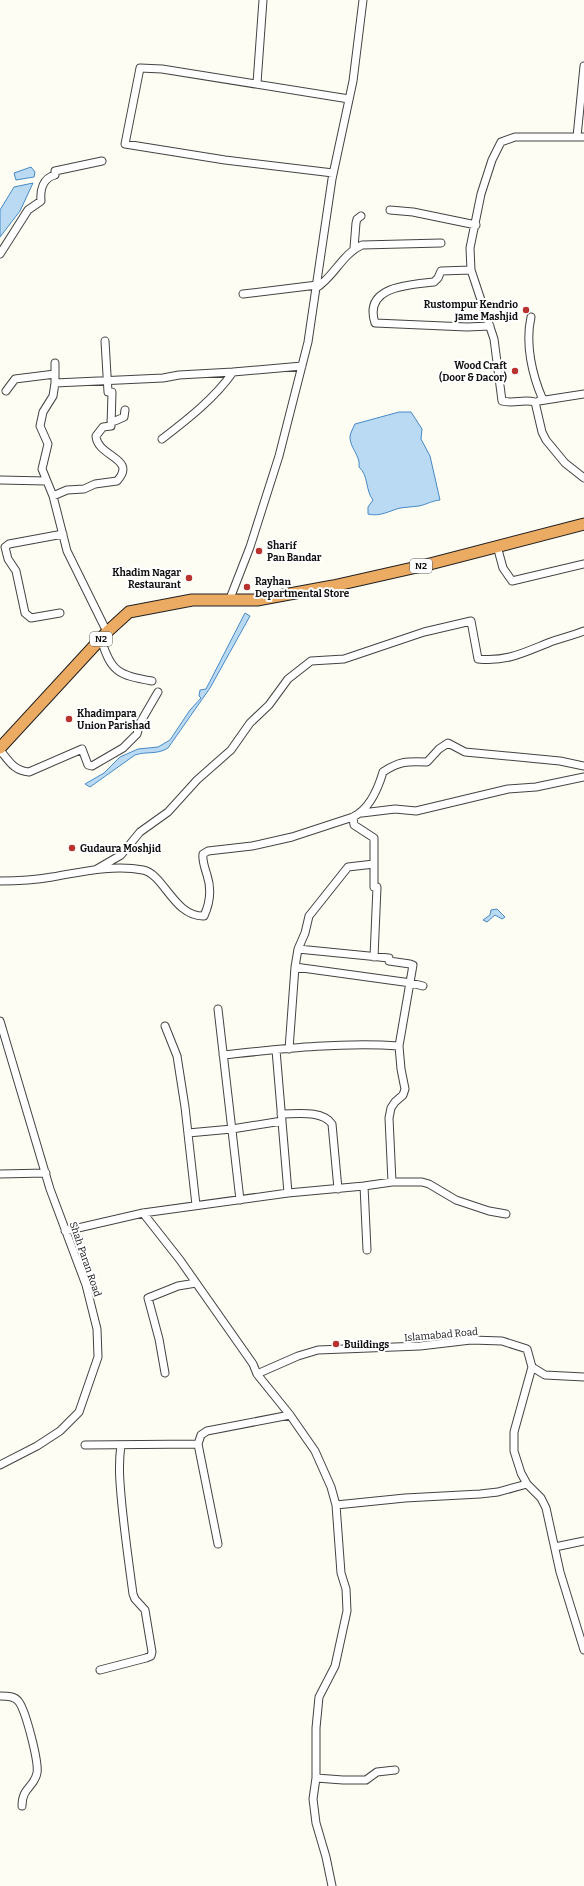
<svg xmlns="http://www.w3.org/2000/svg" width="584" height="1886" font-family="Bitter,serif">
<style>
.water{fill:#badaf3;stroke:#458ac6}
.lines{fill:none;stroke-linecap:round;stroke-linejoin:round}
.minor-casing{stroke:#434343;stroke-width:9}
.highway-casing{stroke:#212121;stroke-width:13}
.minor{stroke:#fff;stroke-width:7}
.highway{stroke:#ecab63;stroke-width:11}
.poi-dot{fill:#b8322f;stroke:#fff;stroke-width:1.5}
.labels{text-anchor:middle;stroke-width:4;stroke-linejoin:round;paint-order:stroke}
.shield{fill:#fff;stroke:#585858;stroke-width:1}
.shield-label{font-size:9px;font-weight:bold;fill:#101010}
.poi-label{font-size:10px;font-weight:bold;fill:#101010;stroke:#fff;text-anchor:start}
.street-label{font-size:10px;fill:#101010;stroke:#fff}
</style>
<rect width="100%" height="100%" fill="#fefdf3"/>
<path class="water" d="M 31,167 L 35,172 L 34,177 L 16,180 L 14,173 Z
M 33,183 L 20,211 L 0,237 L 0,210 L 14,187 Z
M 399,412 L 411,412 L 422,429 L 421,439 L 430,456 L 440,500 C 431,501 428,504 419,506 C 413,507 406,507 400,508 C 389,511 380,517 368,514 L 368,507 L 373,500 C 365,490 369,476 359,467 C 361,456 349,447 350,436 C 351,432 353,428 355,424 Z
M 245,613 L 250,616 L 210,688 L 168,748 C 157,755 147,751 135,755 L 90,787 L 85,784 L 104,773 L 120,757 L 138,749 L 158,747 L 170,740 L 190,710 L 201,698 L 199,696 L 200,690 L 206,689 Z
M 497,909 L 505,917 L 502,919 L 495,915 L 487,922 L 483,920 L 490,915 L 491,910 Z"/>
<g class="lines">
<defs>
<path id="minor" d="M 257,83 L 263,0
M 577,137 L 584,66
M 584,137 L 515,137 L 501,142 L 492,160 L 481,194 L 470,248 L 471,270 L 494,339 L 502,401 C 514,404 523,399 535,402 L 542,432 L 546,440 L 565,463 L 584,478
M 333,173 L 225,160 L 125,144 L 140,68 L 162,69 L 349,99
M 390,210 L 413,212 L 476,225
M 354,248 L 356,223 L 357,219 L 361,216
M 0,254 L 28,210 L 41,201 C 40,190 43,178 55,175 L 55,171 L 102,161
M 471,270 L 441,271 L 438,278 L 434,282 C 409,285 363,286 375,323 L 467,327 L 490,326
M 316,288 C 334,277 342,254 362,245 L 441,243
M 243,294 L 317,285
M 531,317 C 525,344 532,375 543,400
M 55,363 L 55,383 L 53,396 L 43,412 L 40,426 L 48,444 L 42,469 L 53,496 L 67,551 L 107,632
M 55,383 L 163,378 L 179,375 L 233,372
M 6,391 L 15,379 L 55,374
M 539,401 L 584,394
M 111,420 L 115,421 L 124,417 L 125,410
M 162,439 C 188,419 215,398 233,372 L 302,366
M 0,480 L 46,481
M 53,496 L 67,490 L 84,489 L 95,484 L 117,481 C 138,458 97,457 96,436 L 103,427 L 111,426 L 112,392 L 108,392 L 105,341
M 497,546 L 503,568 L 512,581 L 584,564
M 229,601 L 250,547 L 279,456 L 308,342 L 332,179 L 353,81 L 363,0
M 60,613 L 31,618 L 25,613 L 16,571 L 8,559 L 5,547 L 9,544 L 63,534
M 101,639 C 111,672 118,675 152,681
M 0,750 C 9,761 14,771 29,772 L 82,749 L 88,765 L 92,766 L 123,748 L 137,734 L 140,723 L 158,692
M 362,813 L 395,809 L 416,811 L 508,789 L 536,787 L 584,777
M 353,817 L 354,825 L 374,838 L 374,887 L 377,887 L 374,957
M 97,869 L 121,855 L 140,832 L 168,812 L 197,780 L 231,750 L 250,723 L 269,705 L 288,679 L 311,661 L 344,659 L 424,632 L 471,621 L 478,659 C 506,662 523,653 548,643 C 560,638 572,636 584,631
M 0,881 C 17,881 35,880 52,877 C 81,872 114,864 143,870 C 164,874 174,917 204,916 C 210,903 212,890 207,875 C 205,868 202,861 203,854 L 208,851 L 252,846 L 292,837 L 353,817 C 370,809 378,789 383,772 C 399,761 408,761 427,762 L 439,749 L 448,743 L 465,752 L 560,761 L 584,766
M 298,949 L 389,958 L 389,961 L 410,964 L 413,965 L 399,1046 L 401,1069 L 405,1089 L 403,1095 L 395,1102 L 391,1108 L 389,1118 L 392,1182
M 295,967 L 411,983 L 423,986
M 218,1009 L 240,1200
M 0,1021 L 50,1189 L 86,1285 L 97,1329 L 98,1357 L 79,1412 L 60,1431 L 37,1446 L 0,1465
M 165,1026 L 177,1056 L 185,1107 L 196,1205
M 289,1049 L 295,967 L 298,949 L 305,933 L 309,916 L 348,867 L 374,864
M 276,1050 L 288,1193
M 223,1055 C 281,1049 341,1042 399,1046
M 281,1114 C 297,1114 322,1110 332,1124 L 338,1189
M 188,1133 L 232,1129 L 282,1121
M 0,1174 L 46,1173
M 364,1186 L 367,1250
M 143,1213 L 180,1260 L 253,1364 L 257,1374 L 290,1415 L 315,1451 L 331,1487 L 336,1505 L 341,1573 L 346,1589 L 347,1611 L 335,1666 L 319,1697 L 316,1728 L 316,1778 L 313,1799 L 316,1823 L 326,1857 L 332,1886
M 65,1231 L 143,1213 L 288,1193 L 364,1186 L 392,1182 L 422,1182 L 429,1184 L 456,1200 L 489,1211 L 506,1214
M 532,1367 L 545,1375 L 584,1377
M 165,1373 L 159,1339 L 148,1298 L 178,1286 L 196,1283
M 257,1374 L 298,1356 L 318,1350 L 420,1346 L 471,1340 L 502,1341 L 527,1349 L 532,1367 L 514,1432 L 514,1451 L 521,1473 L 527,1484 L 541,1498 L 546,1508 L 560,1572 L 584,1650
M 85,1445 L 198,1444
M 336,1505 L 405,1498 L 480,1494 L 498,1492 L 527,1484
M 218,1544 L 198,1444 L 201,1435 L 207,1431 L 290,1415
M 555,1547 L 584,1541
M 100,1670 L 146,1658 L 151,1656 L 152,1652 L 145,1610 L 135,1599 L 133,1594 C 129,1565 125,1536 122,1506 C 120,1485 118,1466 121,1445
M 0,1696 C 7,1696 15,1696 19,1702 C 26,1712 39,1762 37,1773 C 34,1788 22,1787 22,1806
M 316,1778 L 343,1780 L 366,1780 L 377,1772 L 395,1770"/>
<path id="highway" d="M 0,748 L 107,632 L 129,612 L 192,600 L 257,600 L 333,586 L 426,565 L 584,524"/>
</defs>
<use href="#minor" class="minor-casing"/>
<use href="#highway" class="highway-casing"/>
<use href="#minor" class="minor"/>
<use href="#highway" class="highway"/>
</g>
<g class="poi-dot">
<circle cx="526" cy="310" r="4"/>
<circle cx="515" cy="371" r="4"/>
<circle cx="259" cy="551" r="4"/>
<circle cx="189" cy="578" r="4"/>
<circle cx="247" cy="587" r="4"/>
<circle cx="69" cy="719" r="4"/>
<circle cx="72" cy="848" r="4"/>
<circle cx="336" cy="1344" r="4"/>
</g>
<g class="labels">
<g class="shield">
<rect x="410" y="559" width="22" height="14" rx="3"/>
<rect x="90" y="632" width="22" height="14" rx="3"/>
</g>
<g class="shield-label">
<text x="421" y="569">N2</text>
<text x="101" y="642">N2</text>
</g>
<g class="poi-label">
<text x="518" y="308" text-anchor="end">Rustompur Kendrio<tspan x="518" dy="12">Jame Mashjid</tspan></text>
<text x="507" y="369" text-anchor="end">Wood Craft<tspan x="507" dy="12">(Door &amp; Dacor)</tspan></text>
<text x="267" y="549">Sharif<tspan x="267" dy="12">Pan Bandar</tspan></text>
<text x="181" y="576" text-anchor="end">Khadim Nagar<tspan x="181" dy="12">Restaurant</tspan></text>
<text x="255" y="585">Rayhan<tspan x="255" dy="12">Departmental Store</tspan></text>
<text x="77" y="717">Khadimpara<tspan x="77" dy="12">Union Parishad</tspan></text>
<text x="80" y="852">Gudaura Moshjid</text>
<text x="344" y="1348">Buildings</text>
</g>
<g class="street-label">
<text transform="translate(86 1259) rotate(71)" y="4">Shah Paran Road</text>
<text transform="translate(441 1334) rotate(-5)" y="4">Islamabad Road</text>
</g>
</g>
</svg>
